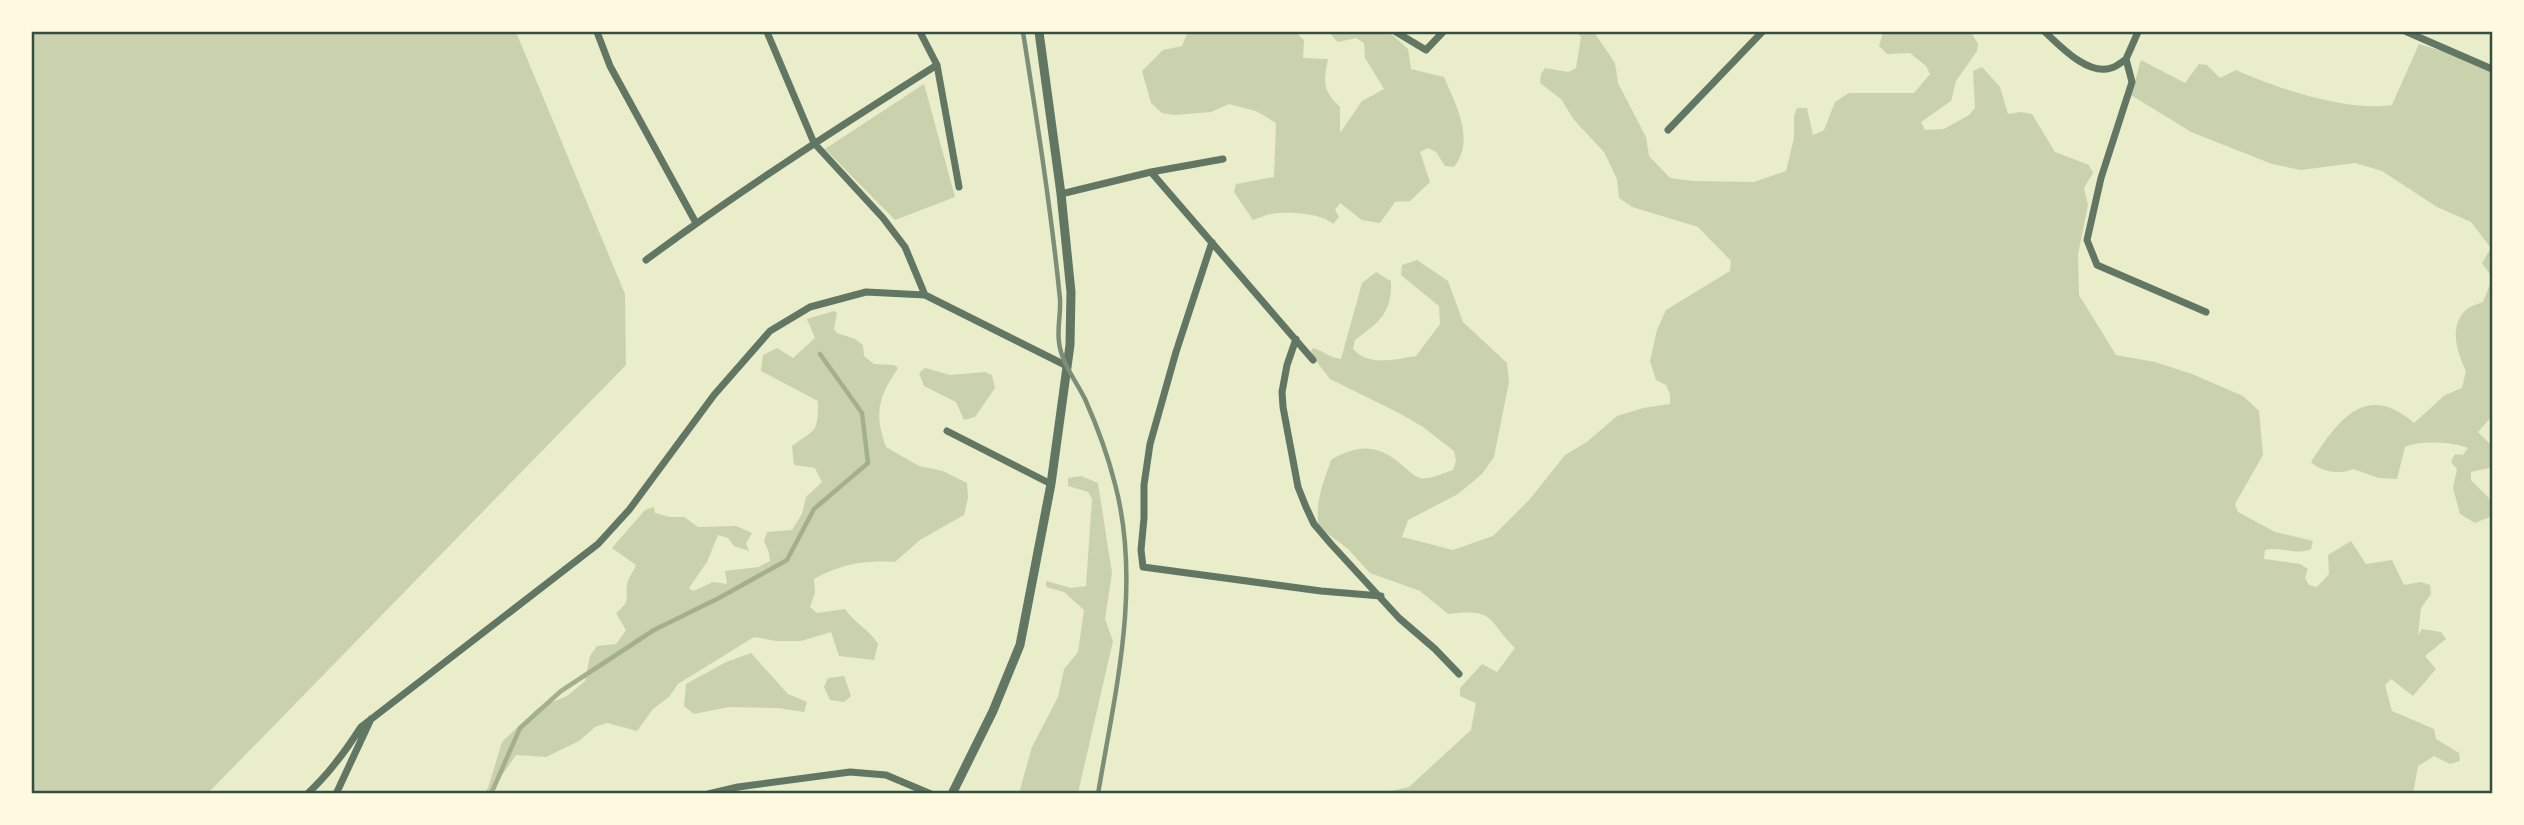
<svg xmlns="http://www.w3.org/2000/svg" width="2524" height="825" font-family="Cabin,sans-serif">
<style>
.green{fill:#cad2ad}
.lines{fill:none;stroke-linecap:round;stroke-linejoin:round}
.stream{stroke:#a3b18a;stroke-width:4.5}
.minor{stroke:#617663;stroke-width:7}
.tertiary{stroke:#617663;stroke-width:9}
.rail{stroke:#7c8e77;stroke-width:4.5}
.neatline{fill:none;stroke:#344e41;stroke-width:2.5}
</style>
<rect width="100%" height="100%" fill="#e9edc9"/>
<path class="green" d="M 32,32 L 516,32 L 625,294 L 626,365 L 208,793 L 32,793 Z
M 1188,32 L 1295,32 L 1304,40 L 1303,58 L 1328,59 C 1323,82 1323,91 1340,107 L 1340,133 L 1362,101 L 1384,89 L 1365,58 L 1364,43 L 1356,38 L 1338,42 L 1331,35 L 1332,32 L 1389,32 L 1408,49 L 1411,69 L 1444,77 C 1455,103 1476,140 1454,167 L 1445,166 L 1436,152 L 1428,148 L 1420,152 L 1430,182 L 1410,201 L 1395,202 L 1380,223 L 1362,220 L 1340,203 L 1335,210 L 1339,217 L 1333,224 C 1322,213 1285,211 1270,214 C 1265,215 1259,218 1253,220 L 1234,192 L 1236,184 L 1274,177 L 1276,123 L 1256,111 L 1229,104 L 1211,112 L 1174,115 L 1162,113 L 1151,103 L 1142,71 L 1163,50 L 1182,46 Z
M 1577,32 L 1594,32 L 1615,63 L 1618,83 L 1646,137 L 1649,156 L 1670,178 L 1693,181 L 1754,182 L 1786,171 L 1794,138 L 1794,116 L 1797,108 L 1807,108 L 1813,135 L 1824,130 L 1835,102 L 1849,93 L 1914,93 L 1930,74 L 1926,66 L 1910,53 L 1887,54 L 1879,46 L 1883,32 L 1971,32 L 1978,44 L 1977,51 L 1956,81 L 1951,101 L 1921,122 L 1925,130 L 1944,129 L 1969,115 L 1975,108 L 1973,71 L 1982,67 L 2000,87 L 2008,114 L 2021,112 L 2032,114 L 2055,152 L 2089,165 L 2093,173 L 2084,188 L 2088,205 L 2078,254 L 2079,295 L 2116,355 L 2155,362 L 2192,374 L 2243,396 L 2259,411 L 2263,455 L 2235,504 L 2238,512 L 2275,532 L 2313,541 L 2311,549 C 2296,556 2281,546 2265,550 L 2264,559 L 2300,564 L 2308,569 L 2305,578 L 2309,585 L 2317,587 L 2329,574 L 2328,555 L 2351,541 L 2366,564 L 2392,560 L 2404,585 L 2421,582 L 2430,585 L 2431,594 L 2421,608 L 2418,635 L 2422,629 L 2441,632 L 2446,639 L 2425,656 L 2436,669 L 2413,696 L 2391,679 L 2385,685 L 2392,711 L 2434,729 L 2436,739 L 2459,753 L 2460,761 L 2450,764 L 2434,756 L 2418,766 L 2413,794 L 1381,793 L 1409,787 L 1471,730 L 1476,703 L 1460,696 L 1460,688 L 1482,664 L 1497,672 L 1515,648 C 1486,619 1496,608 1448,614 L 1420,591 L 1370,573 L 1348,549 L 1319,527 C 1314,504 1324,481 1331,460 C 1358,444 1378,444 1402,465 C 1407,469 1413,476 1420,478 C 1430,480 1443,473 1453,470 L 1456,461 L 1454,451 L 1423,427 L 1399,413 L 1330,379 L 1310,353 L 1313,348 C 1323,351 1330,358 1341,359 L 1362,283 L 1376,272 L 1391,281 C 1392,313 1380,322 1355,340 L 1353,349 C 1369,367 1395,359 1416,356 L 1440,324 L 1439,306 L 1401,275 L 1402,265 L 1417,260 L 1448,281 L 1463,322 L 1507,363 L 1509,382 L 1494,457 L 1482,474 L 1458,494 L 1408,520 L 1402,537 L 1453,550 L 1493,536 L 1530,499 L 1565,455 L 1587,442 L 1617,416 L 1643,408 L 1670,404 L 1670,394 L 1666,385 L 1656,380 L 1650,361 L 1657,330 L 1666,310 L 1730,271 L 1731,261 L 1698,227 L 1632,207 L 1619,198 L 1617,179 L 1604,152 L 1574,120 L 1561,99 L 1540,83 L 1541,74 L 1545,68 L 1569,72 L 1576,68 L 1581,37 Z
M 2419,44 L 2475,61 L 2492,72 L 2492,277 L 2482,263 L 2491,248 L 2471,222 L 2437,207 L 2382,171 L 2355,163 L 2301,170 L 2272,164 L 2191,132 L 2131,95 L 2141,60 L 2185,83 L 2199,64 L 2207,65 L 2220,78 L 2236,70 C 2276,88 2348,112 2392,105 Z
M 924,84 L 955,197 L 895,220 L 825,149 Z
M 2492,279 L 2492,416 L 2478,432 L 2490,444 L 2492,462 L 2489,468 L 2471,472 L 2471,480 L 2489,498 L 2492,516 L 2475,523 L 2460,514 L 2453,488 L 2457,469 L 2451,462 L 2455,454 L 2463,455 L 2468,448 C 2453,442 2421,440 2405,447 L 2397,479 L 2379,478 L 2353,469 C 2341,475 2321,472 2311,462 C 2338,420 2366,381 2414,423 L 2445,395 L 2462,388 L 2466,371 C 2457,353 2448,325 2467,309 C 2471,306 2478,304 2483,302 Z
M 834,311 L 837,313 L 834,329 L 837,333 L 855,339 L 863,345 L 864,356 L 874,364 L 894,365 L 898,368 C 878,398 874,413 886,447 L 919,466 L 943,471 L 967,483 L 968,498 L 964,515 L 920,540 L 895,562 C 862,560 842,564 814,579 L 815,592 L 810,607 L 817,613 L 845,609 C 855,624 868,628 878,644 L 874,660 L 839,656 L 831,632 L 801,641 L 776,641 L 754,637 L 678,684 L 669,697 L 653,709 L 637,731 L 607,723 L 595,727 L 579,741 L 546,757 L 516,755 L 490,793 L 484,793 L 488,788 L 502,742 L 538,708 L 567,696 L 585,681 L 590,656 L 597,646 L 616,644 L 626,630 L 616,613 C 634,599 623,598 628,581 C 630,576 634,570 636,565 L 612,548 L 645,510 L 654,507 L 655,513 L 670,517 L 684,517 L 698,527 L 736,526 L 752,533 L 746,543 L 749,551 L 734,546 L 728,538 L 718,535 L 707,562 L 689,588 L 693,591 L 713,582 L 727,584 L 725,571 L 759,567 L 770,561 L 769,553 L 764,541 L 767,532 L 792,530 L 802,514 L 806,497 L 822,482 L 815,468 L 794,465 L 792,446 C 816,428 818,434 818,401 L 761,371 L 763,355 L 777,348 L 793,358 L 815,338 L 807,319 Z
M 925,368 L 950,375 L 985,372 L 992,375 L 995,388 L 975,417 L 964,420 L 956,402 L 924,386 L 919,373 Z
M 1081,476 L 1098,483 L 1112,573 L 1105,619 L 1113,641 L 1078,793 L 1019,793 L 1032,747 L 1058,697 L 1064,669 L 1078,652 L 1084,610 L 1064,592 L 1046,587 L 1046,581 L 1071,588 L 1086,586 L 1092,499 L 1088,492 L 1068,486 L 1068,478 Z
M 751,653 L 788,694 L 807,702 L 804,712 L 778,708 L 729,707 L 694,714 L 684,706 L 686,684 L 726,662 Z
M 844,676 L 851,696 L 844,702 L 830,700 L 824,687 L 828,678 Z"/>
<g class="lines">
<path class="stream" d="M 491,794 L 520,728 L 561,691 L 654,630 L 719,598 L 787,560 L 814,509 L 868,463 L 862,413 L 820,354"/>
<path class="minor" d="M 597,32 L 610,66 L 696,223
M 767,32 L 814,143 L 883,218 L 905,247 L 925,295
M 920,32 L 937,65 L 959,187
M 1396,32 L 1426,50 L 1443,32
M 2045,32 C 2060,46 2088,76 2111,68 C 2116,67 2122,62 2126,59
M 2138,32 L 2126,59 L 2132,82 L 2101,178 L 2087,240 L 2097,265 L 2206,312
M 2407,32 L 2492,69
M 1668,130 L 1762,32
M 1151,172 L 1223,159
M 1061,194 L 1151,172 L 1313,360
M 1212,242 L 1176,352 L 1150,444 L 1144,485 L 1144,518 L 1141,550 L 1143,567 L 1321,591 L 1381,596
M 646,260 C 740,190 838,128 937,65
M 1296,339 L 1287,365 L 1282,392 L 1283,407 L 1298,487 L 1306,507 L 1314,524 L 1331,544 L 1399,618 L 1435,649 L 1459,674
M 947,431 L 1051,484
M 307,794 C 329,774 345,752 361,727 L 598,544 L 629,510 L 714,395 L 770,331 L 810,307 L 866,292 L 925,295 L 1067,366
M 336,794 L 371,719
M 708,794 L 738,787 L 850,772 L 886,775 L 931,794"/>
<path class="tertiary" d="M 952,794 L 993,711 L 1020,645 L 1051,484 L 1070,345 L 1071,292 L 1061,194 L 1039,32"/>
<path class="rail" d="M 1023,32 C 1037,121 1051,209 1060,299 C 1061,313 1057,328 1059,342 C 1061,362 1076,381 1085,399 C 1097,426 1108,456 1115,484 C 1142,586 1115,692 1098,794"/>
</g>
<rect width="2524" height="825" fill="none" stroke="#fefae0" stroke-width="66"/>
<rect x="33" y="33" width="2458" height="759" class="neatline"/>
</svg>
